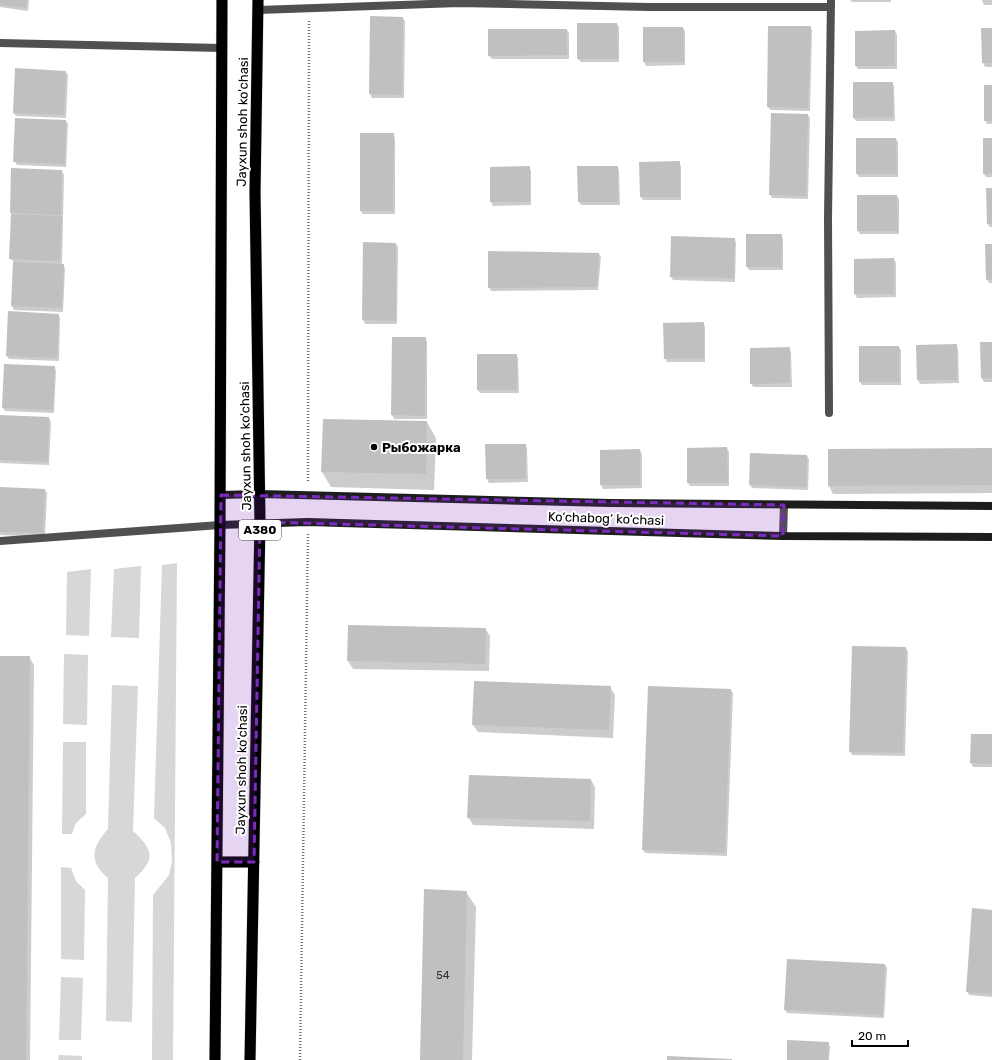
<svg xmlns="http://www.w3.org/2000/svg" width="992" height="1060" font-family="Rubik,sans-serif">
<style>
.green{fill:#d7d7d7}
.shadow{fill:#0003}
.building{fill:#c0c0c0}
.lines{fill:none;stroke-linecap:round;stroke-linejoin:round}
.trunk-casing{stroke:#dbdbdb;stroke-width:12}
.path{stroke:#727272;stroke-width:2.5;stroke-dasharray:1 2;stroke-linecap:butt}
.minor{stroke:#505050;stroke-width:8}
.tertiary{stroke:#505050;stroke-width:8}
.secondary{stroke:#1d1d1d;stroke-width:8}
.trunk{stroke:#000;stroke-width:11}
.marked{fill:#7b2cbf;fill-opacity:0.2;stroke:#7b2cbf;stroke-width:3;stroke-dasharray:8 5;stroke-linejoin:round}
.poi-dot{fill:#000;stroke:#fff;stroke-width:1.5}
.labels{text-anchor:middle;stroke-width:4;stroke-linejoin:round;paint-order:stroke}
.number-label{font-size:11px;fill:#303030}
.shield{fill:#fff;stroke:#4c4c4c;stroke-width:1}
.shield-label{font-size:12px;font-weight:bold;fill:#000}
.street-label{font-size:13px;fill:#000;stroke:#fff}
.poi-label{font-size:13px;font-weight:bold;fill:#000;stroke:#fff;text-anchor:start}
</style>
<rect width="100%" height="100%" fill="#fff"/>
<path class="green" d="M 177,563 L 173,1060 L 152,1060 L 153,895 L 169,875 L 172,861 L 171,843 L 165,828 L 154,818 L 162,565 Z
M 141,566 L 139,638 L 111,637 L 114,569 Z
M 91,569 L 89,636 L 66,635 L 67,572 Z
M 64,654 L 88,655 L 87,725 L 63,724 Z
M 112,685 L 138,686 L 133,831 C 153,849 156,859 135,878 L 132,1022 L 106,1021 L 108,878 C 88,861 92,847 108,829 Z
M 63,742 L 86,742 L 86,814 L 76,823 L 72,834 L 62,834 Z
M 61,867 L 71,868 L 76,881 L 85,890 L 84,960 L 61,959 Z
M 61,977 L 83,978 L 81,1040 L 59,1040 Z
M 59,1055 L 82,1056 L 82,1060 L 58,1060 Z"/>
<path class="shadow" d="M 0,0 L 29,0 L 28,11 L 0,7 Z
M 850,0 L 891,0 L 891,2 L 852,2 Z
M 982,0 L 992,0 L 992,5 L 984,5 Z
M 370,17 L 403,18 L 405,21 L 404,98 L 372,98 L 370,94 Z
M 617,24 L 619,27 L 619,62 L 581,62 L 578,59 Z
M 810,27 L 812,30 L 810,111 L 771,110 L 768,107 Z
M 644,28 L 683,28 L 685,31 L 685,65 L 646,66 L 644,62 Z
M 982,29 L 992,29 L 992,67 L 985,67 L 983,63 Z
M 567,30 L 569,33 L 569,59 L 492,59 L 489,56 Z
M 895,31 L 897,35 L 897,69 L 858,69 L 856,66 Z
M 66,72 L 68,75 L 66,118 L 16,116 L 14,113 Z
M 892,83 L 894,86 L 895,121 L 856,121 L 854,118 Z
M 992,86 L 992,124 L 987,124 L 985,120 Z
M 808,115 L 810,118 L 808,199 L 772,198 L 770,194 Z
M 66,121 L 68,124 L 66,167 L 17,165 L 15,162 Z
M 393,134 L 395,138 L 395,214 L 363,214 L 361,211 Z
M 896,139 L 898,142 L 898,177 L 859,177 L 857,174 Z
M 992,139 L 992,177 L 986,177 L 984,174 Z
M 679,162 L 681,166 L 681,200 L 643,200 L 641,197 Z
M 529,167 L 531,171 L 531,205 L 493,206 L 491,202 L 491,168 Z
M 617,167 L 619,170 L 620,205 L 581,205 L 579,202 Z
M 62,171 L 64,175 L 62,265 L 65,268 L 63,312 L 14,310 L 12,306 L 14,262 L 10,258 L 12,215 L 11,213 Z
M 992,189 L 992,227 L 990,227 L 988,224 Z
M 897,196 L 899,199 L 899,234 L 860,234 L 858,231 Z
M 781,235 L 783,239 L 783,270 L 749,270 L 747,266 Z
M 734,239 L 736,242 L 735,282 L 673,280 L 671,277 Z
M 364,243 L 396,244 L 398,247 L 397,324 L 365,324 L 363,320 Z
M 992,245 L 992,283 L 989,283 L 987,279 Z
M 599,254 L 601,257 L 598,290 L 491,291 L 489,287 Z
M 894,259 L 896,263 L 896,297 L 857,298 L 855,294 Z
M 58,314 L 60,318 L 59,361 L 9,359 L 7,356 Z
M 703,323 L 705,327 L 705,362 L 667,362 L 665,358 Z
M 425,338 L 427,342 L 427,419 L 394,419 L 392,415 Z
M 981,343 L 992,343 L 992,382 L 984,382 L 982,378 Z
M 956,345 L 958,349 L 959,383 L 920,384 L 918,380 L 918,346 Z
M 899,347 L 901,350 L 901,385 L 862,385 L 860,382 Z
M 789,348 L 791,352 L 792,387 L 753,387 L 751,383 Z
M 516,355 L 518,358 L 519,393 L 480,393 L 478,390 Z
M 54,367 L 56,370 L 54,413 L 5,411 L 3,408 Z
M 0,416 L 49,418 L 51,422 L 49,465 L 0,463 Z
M 427,422 L 436,438 L 434,490 L 331,487 L 322,472 Z
M 486,445 L 525,445 L 527,448 L 528,482 L 489,483 L 487,479 Z
M 727,448 L 729,452 L 729,486 L 690,486 L 688,483 Z
M 992,449 L 992,493 L 833,494 L 829,486 Z
M 640,450 L 642,454 L 642,488 L 603,489 L 601,485 L 601,451 Z
M 807,456 L 809,459 L 808,490 L 752,488 L 750,485 Z
M 0,488 L 45,490 L 47,493 L 45,537 L 0,535 Z
M 485,628 L 490,636 L 489,671 L 353,669 L 348,661 Z
M 906,648 L 908,652 L 905,756 L 852,755 L 850,751 Z
M 0,657 L 29,657 L 34,665 L 30,1060 L 0,1060 Z
M 610,687 L 615,695 L 613,738 L 478,732 L 473,725 Z
M 731,690 L 733,693 L 727,856 L 645,853 L 643,850 Z
M 972,735 L 992,735 L 992,767 L 973,767 L 971,763 Z
M 591,780 L 595,787 L 594,829 L 473,825 L 468,817 Z
M 466,892 L 476,907 L 472,1060 L 421,1060 Z
M 992,911 L 992,997 L 969,995 L 967,991 Z
M 885,965 L 887,968 L 884,1018 L 787,1013 L 785,1010 Z
M 828,1043 L 830,1047 L 829,1060 L 788,1060 Z"/>
<path class="building" d="M 0,0 L 27,0 L 26,8 L 0,5 Z
M 370,16 L 403,17 L 402,95 L 369,94 Z
M 577,23 L 617,23 L 618,59 L 577,59 Z
M 768,26 L 811,26 L 808,108 L 767,107 Z
M 643,27 L 683,27 L 684,62 L 643,62 Z
M 981,28 L 992,28 L 992,63 L 982,63 Z
M 488,29 L 567,29 L 567,55 L 488,56 Z
M 895,30 L 895,66 L 855,66 L 855,31 Z
M 15,68 L 66,71 L 64,115 L 13,113 Z
M 853,82 L 893,82 L 893,117 L 853,118 Z
M 984,85 L 992,85 L 992,121 L 984,121 Z
M 771,113 L 808,114 L 806,196 L 769,195 Z
M 15,118 L 66,120 L 65,164 L 13,162 Z
M 360,133 L 394,133 L 393,211 L 360,211 Z
M 856,138 L 896,138 L 897,174 L 856,174 Z
M 983,138 L 992,138 L 992,174 L 983,174 Z
M 680,161 L 680,197 L 640,197 L 639,162 Z
M 530,166 L 530,202 L 490,202 L 490,167 Z
M 577,166 L 618,166 L 618,202 L 578,202 Z
M 11,168 L 62,170 L 61,215 L 10,213 Z
M 986,188 L 992,188 L 992,224 L 987,224 Z
M 857,195 L 897,195 L 898,231 L 857,231 Z
M 11,214 L 62,216 L 60,261 L 9,259 Z
M 746,234 L 782,234 L 781,267 L 746,267 Z
M 671,236 L 735,238 L 734,278 L 670,277 Z
M 363,242 L 396,243 L 396,321 L 362,320 Z
M 985,244 L 992,244 L 992,279 L 986,280 Z
M 488,251 L 599,253 L 597,287 L 488,288 Z
M 894,258 L 894,294 L 854,294 L 854,259 Z
M 13,262 L 64,264 L 62,308 L 11,306 Z
M 8,311 L 59,314 L 57,358 L 6,356 Z
M 704,322 L 704,358 L 664,359 L 663,323 Z
M 392,337 L 426,337 L 425,416 L 391,415 Z
M 980,342 L 992,342 L 992,378 L 981,378 Z
M 957,344 L 957,380 L 917,380 L 916,345 Z
M 859,346 L 899,346 L 899,382 L 859,382 Z
M 790,347 L 790,383 L 750,384 L 750,348 Z
M 477,354 L 517,354 L 517,390 L 477,390 Z
M 4,364 L 55,366 L 53,410 L 2,408 Z
M 0,415 L 49,417 L 48,462 L 0,460 Z
M 323,419 L 427,421 L 426,474 L 321,472 Z
M 485,444 L 526,444 L 526,479 L 486,479 Z
M 727,447 L 728,483 L 687,483 L 687,448 Z
M 992,448 L 992,485 L 828,486 L 828,449 Z
M 640,449 L 640,485 L 600,485 L 600,450 Z
M 750,453 L 807,455 L 806,487 L 749,485 Z
M 0,487 L 45,489 L 43,533 L 0,532 Z
M 348,625 L 486,628 L 485,664 L 347,661 Z
M 852,646 L 906,647 L 903,753 L 849,752 Z
M 0,656 L 30,656 L 26,1060 L 0,1060 Z
M 474,681 L 611,686 L 609,730 L 472,725 Z
M 648,686 L 731,689 L 725,853 L 642,850 Z
M 971,734 L 992,734 L 992,764 L 970,763 Z
M 469,775 L 591,779 L 590,821 L 467,818 Z
M 424,889 L 467,891 L 463,1060 L 420,1060 Z
M 972,908 L 992,910 L 992,994 L 966,992 Z
M 787,959 L 885,964 L 883,1015 L 784,1010 Z
M 787,1040 L 829,1042 L 828,1060 L 787,1060 Z
M 667,1056 L 732,1059 L 732,1060 L 667,1060 Z"/>
<g class="lines">
<defs>
<path id="trunk" d="M 217,862 L 254,862
M 215,1060 L 220,525 L 222,0
M 250,1060 L 260,522 L 255,192 L 258,0"/>
</defs>
<use href="#trunk" class="trunk-casing"/>
<path class="path" d="M 308,481 L 309,20
M 300,1060 L 308,534"/>
<path class="minor" d="M 258,10 L 459,3 L 649,7 L 831,7
M 0,43 L 221,48
M 829,413 L 828,218 L 831,0
M 0,541 L 220,525"/>
<path class="tertiary" d="M 783,536 L 784,505"/>
<path class="secondary" d="M 221,495 L 260,494 L 609,503 L 992,506
M 220,525 L 308,522 L 783,536 L 992,537"/>
<use href="#trunk" class="trunk"/>
</g>
<path class="marked" d="M 221,495 L 784,505 L 783,536 L 260,522 L 254,862 L 217,862 Z"/>
<circle class="poi-dot" cx="374" cy="447" r="4"/>
<g class="labels">
<g class="number-label">
<text x="443" y="979">54</text>
</g>
<rect class="shield" x="239" y="520" width="42" height="20" rx="3"/>
<g class="shield-label">
<text x="260" y="534">A380</text>
</g>
<g class="street-label">
<text transform="translate(242 122) rotate(-89)" y="5">Jayxun shoh ko'chasi</text>
<text transform="translate(245 446) rotate(-91)" y="5">Jayxun shoh ko'chasi</text>
<text transform="translate(606 518) rotate(2)" y="5">Ko‘chabog‘ ko‘chasi</text>
<text transform="translate(241 770) rotate(-89)" y="5">Jayxun shoh ko'chasi</text>
</g>
<g class="poi-label">
<text x="382" y="452">Рыбожарка</text>
</g>
</g>
<path d="M852 1040v6h56v-6" fill="none" stroke="#000000" stroke-width="2"/>
<text x="858" y="1040" font-size="12" fill="#000000" stroke="#ffffff" stroke-width="3" paint-order="stroke">20 m</text>
</svg>
